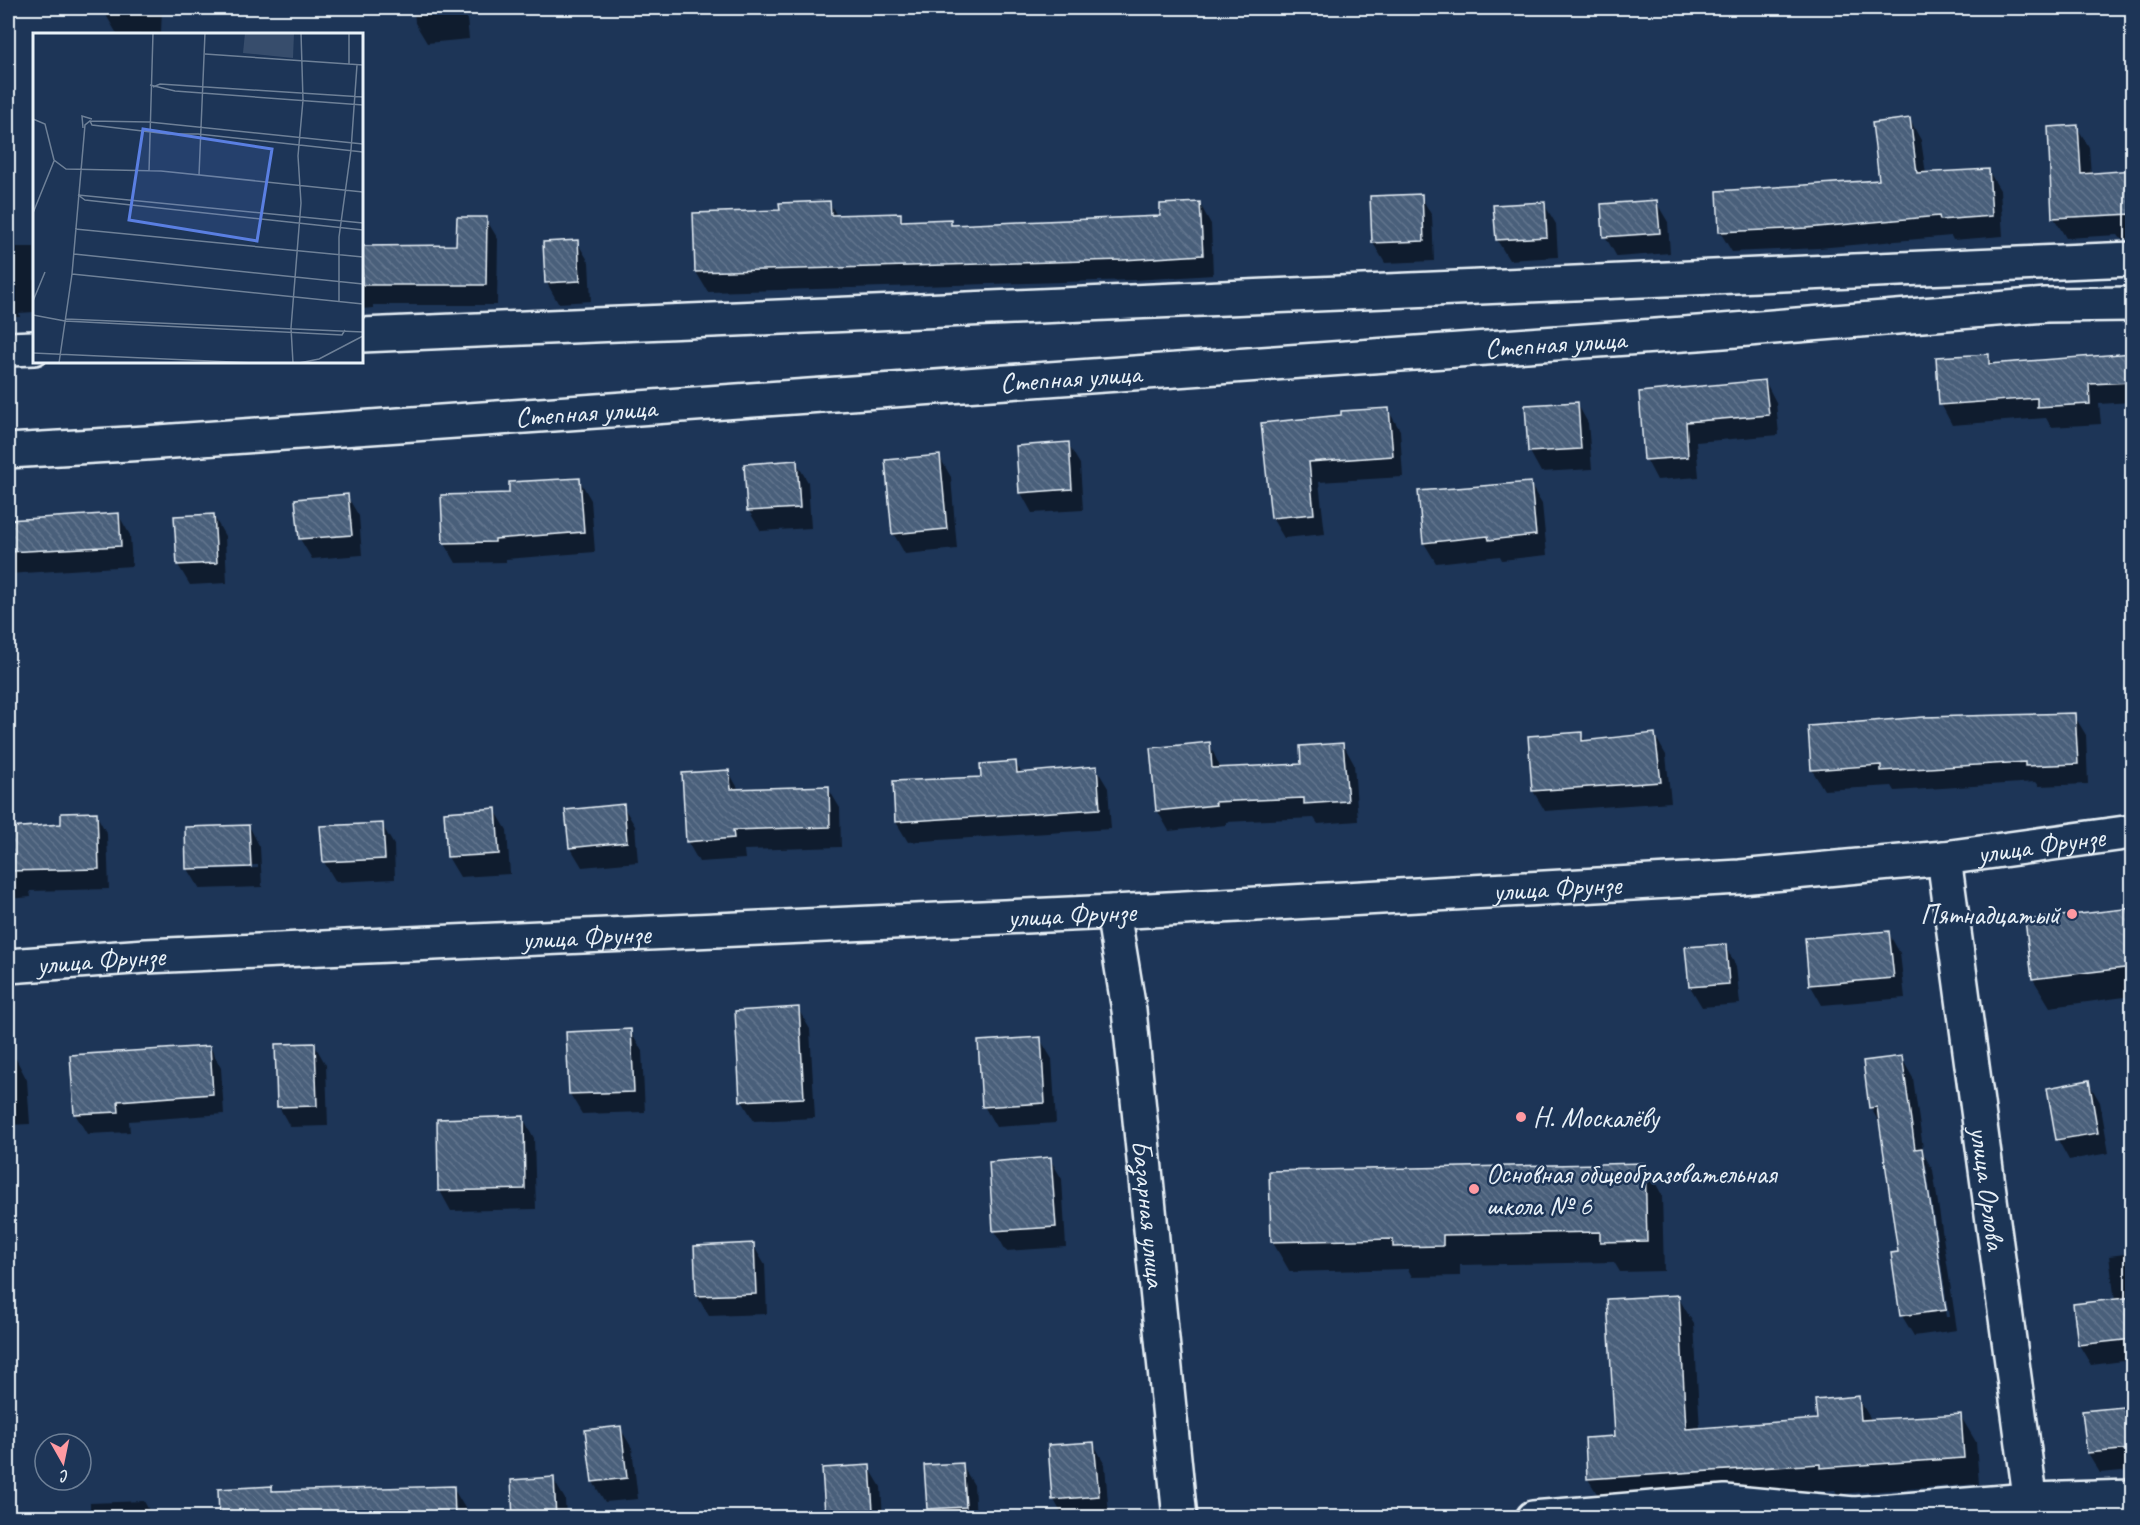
<svg xmlns="http://www.w3.org/2000/svg" width="2140" height="1525" font-family="Caveat,sans-serif">
<style>
.shadow{fill:#0007;fill-rule:evenodd}
.building{fill:url(#building-back-hatch);stroke:#e8f1f8;stroke-width:1.5}
.lines{fill:none;stroke-linecap:round;stroke-linejoin:round}
.street-casing{stroke:#e8f1f8;stroke-width:38}
.secondary-casing{stroke:#e8f1f8;stroke-width:38}
.street{stroke:#1d3557;stroke-width:33}
.secondary{stroke:#1d3557;stroke-width:33}
.poi-dot{fill:#ff9aa2;stroke:#1d3557;stroke-width:2}
.labels{text-anchor:middle;stroke-width:5;stroke-linejoin:round;paint-order:stroke}
.street-label{font-size:28px;fill:#e8f1f8;stroke:#1d3557}
.poi-label{font-size:28px;fill:#e8f1f8;stroke:#1d3557;text-anchor:start}
.inset-road{fill:none;stroke:#6e8097;stroke-width:1.5}
.view{fill:#5a7fe2;fill-opacity:0.15;stroke:#5a7fe2;stroke-width:3}
.inset-edge{fill:none;stroke:#e8f1f8;stroke-width:3}
</style>
<defs>
<pattern id="building-back-hatch" width="6" height="6" patternUnits="userSpaceOnUse" patternTransform="scale(1.5)"><rect width="6" height="6" fill="#495e7a"/><path d="M-1 5l2 2M0 0l6 6M5-1l2 2" fill="none" stroke="#63768e"/></pattern>
</defs>
<rect width="100%" height="100%" fill="#1d3557"/>
<filter id="ink" filterUnits="userSpaceOnUse"><feTurbulence type="fractalNoise" baseFrequency=".0167" numOctaves="2"/><feDisplacementMap in="SourceGraphic" scale="12" xChannelSelector="R" yChannelSelector="G"/><feConvolveMatrix kernelMatrix="1 2 1 2 8 2 1 2 1" color-interpolation-filters="sRGB"/></filter>
<g filter="url(#ink)">
<path class="shadow" d="M 107,8 L 162,8 L 161,34 L 117,34 L 106,15 Z
M 414,8 L 466,8 L 469,39 L 427,43 L 415,23 Z
M 1910,120 L 1921,140 L 1926,174 L 1988,170 L 2000,190 L 2003,236 L 1953,240 L 1951,236 L 1819,248 L 1732,252 L 1720,232 L 1880,182 Z
M 2077,127 L 2089,147 L 2091,175 L 2132,171 L 2132,239 L 2121,239 L 2118,235 L 2066,238 L 2054,218 Z
M 1421,196 L 1432,216 L 1434,261 L 1385,263 L 1373,243 Z
M 829,202 L 837,216 L 900,215 L 904,222 L 950,221 L 953,226 L 1162,218 L 1200,204 L 1211,224 L 1213,275 L 1135,280 L 708,292 L 696,272 L 781,212 Z
M 1656,202 L 1668,222 L 1670,253 L 1617,257 L 1605,236 Z
M 1544,204 L 1556,224 L 1558,257 L 1509,260 L 1497,240 Z
M 486,219 L 498,239 L 497,305 L 373,305 L 373,308 L 362,309 L 362,248 L 458,247 Z
M 8,230 L 16,247 L 34,247 L 34,312 L 19,313 L 20,317 L 8,317 Z
M 577,242 L 589,262 L 591,301 L 558,303 L 547,283 Z
M 2128,346 L 2132,346 L 2132,402 L 2099,404 L 2101,424 L 2051,427 L 2046,418 L 1952,425 L 1941,404 L 1988,355 L 1993,365 L 2129,355 Z
M 1765,381 L 1776,402 L 1779,435 L 1696,442 L 1699,477 L 1657,480 L 1646,459 L 1640,394 Z
M 1577,403 L 1588,423 L 1592,469 L 1541,472 L 1530,452 Z
M 1388,410 L 1400,430 L 1403,477 L 1319,482 L 1325,534 L 1284,538 L 1272,518 L 1262,424 Z
M 1068,444 L 1080,464 L 1083,510 L 1032,513 L 1021,493 Z
M 939,456 L 951,477 L 957,549 L 905,554 L 893,533 Z
M 796,462 L 808,482 L 811,528 L 761,531 L 749,511 Z
M 579,479 L 591,500 L 595,552 L 506,559 L 506,562 L 456,563 L 444,542 L 511,495 Z
M 1530,484 L 1542,504 L 1547,555 L 1502,560 L 1500,556 L 1436,563 L 1424,543 Z
M 347,496 L 359,516 L 362,555 L 312,559 L 300,539 Z
M 118,514 L 130,535 L 132,566 L 8,574 L 8,521 Z
M 213,515 L 225,536 L 227,583 L 190,585 L 178,565 L 175,518 Z
M 2074,715 L 2086,735 L 2088,784 L 2039,786 L 2036,782 L 1895,791 L 1892,786 L 1824,790 L 1812,770 L 1809,728 Z
M 1581,734 L 1586,742 L 1654,734 L 1666,755 L 1671,802 L 1545,811 L 1533,791 L 1530,738 Z
M 1209,743 L 1221,769 L 1303,765 L 1343,744 L 1354,764 L 1358,821 L 1318,824 L 1314,818 L 1226,822 L 1226,825 L 1169,831 L 1157,810 Z
M 1015,762 L 1022,774 L 1096,768 L 1108,788 L 1111,829 L 908,842 L 896,822 Z
M 729,772 L 739,790 L 828,788 L 840,808 L 841,847 L 744,850 L 745,859 L 699,862 L 687,841 Z
M 623,806 L 635,826 L 638,862 L 582,867 L 570,847 Z
M 495,810 L 507,830 L 510,874 L 460,877 L 448,857 Z
M 96,814 L 107,834 L 109,889 L 30,891 L 31,897 L 8,899 L 8,830 L 62,826 Z
M 382,825 L 394,845 L 395,879 L 336,882 L 324,862 Z
M 249,826 L 260,847 L 262,887 L 200,889 L 188,869 ZM 258,865 L 258,868 L 197,870 L 197,867 Z
M 2132,909 L 2132,996 L 2050,1007 L 2033,979 L 2026,921 Z
M 1888,932 L 1900,953 L 1905,998 L 1822,1005 L 1810,984 Z
M 1725,945 L 1736,966 L 1740,1004 L 1702,1007 L 1690,987 L 1687,948 Z
M 798,1009 L 810,1029 L 815,1118 L 754,1121 L 742,1101 Z
M 630,1031 L 642,1051 L 645,1112 L 582,1114 L 570,1094 Z
M 1040,1039 L 1052,1059 L 1056,1123 L 996,1127 L 984,1106 Z
M 314,1044 L 326,1065 L 328,1126 L 290,1127 L 279,1107 Z
M 210,1047 L 221,1068 L 224,1114 L 129,1121 L 130,1132 L 87,1134 L 75,1114 L 72,1057 Z
M 1901,1057 L 1913,1078 L 1924,1155 L 1933,1170 L 1957,1330 L 1914,1336 L 1902,1316 L 1893,1254 L 1900,1253 L 1882,1127 L 1870,1107 ZM 1922,1161 L 1926,1165 L 1949,1317 L 1946,1317 Z
M 16,1059 L 27,1080 L 30,1124 L 8,1125 L 8,1060 Z
M 2088,1082 L 2100,1102 L 2109,1153 L 2069,1160 L 2058,1140 L 2048,1089 Z
M 523,1118 L 534,1138 L 536,1209 L 451,1211 L 440,1191 Z
M 1050,1159 L 1062,1179 L 1066,1247 L 1006,1251 L 995,1231 Z
M 1645,1164 L 1662,1195 L 1664,1271 L 1620,1272 L 1614,1262 L 1460,1265 L 1460,1276 L 1412,1277 L 1408,1269 L 1290,1272 L 1272,1241 Z
M 753,1245 L 765,1265 L 767,1314 L 709,1316 L 697,1296 Z
M 2132,1253 L 2132,1360 L 2091,1365 L 2079,1345 L 2115,1301 L 2109,1256 Z
M 1678,1297 L 1694,1324 L 1700,1430 L 1818,1421 L 1858,1398 L 1872,1421 L 1960,1415 L 1976,1442 L 1979,1484 L 1837,1494 L 1835,1490 L 1604,1505 L 1588,1479 L 1616,1438 Z
M 2132,1407 L 2132,1470 L 2100,1473 L 2088,1453 L 2084,1412 Z
M 620,1428 L 632,1448 L 638,1499 L 605,1502 L 593,1482 Z
M 1093,1443 L 1105,1464 L 1109,1516 L 1064,1518 L 1054,1500 Z
M 962,1465 L 974,1485 L 976,1518 L 933,1518 L 928,1509 Z
M 869,1467 L 881,1487 L 883,1518 L 829,1518 L 827,1514 Z
M 553,1479 L 565,1499 L 566,1518 L 514,1518 Z
M 271,1487 L 274,1493 L 453,1488 L 465,1508 L 465,1518 L 457,1518 L 456,1507 L 221,1518 Z
M 144,1501 L 153,1518 L 8,1518 L 90,1510 L 90,1503 Z"/>
<path class="building" d="M 1910,118 L 1917,173 L 1989,169 L 1992,216 L 1940,220 L 1939,216 L 1807,228 L 1719,232 L 1717,191 L 1879,180 L 1872,123 Z
M 2078,125 L 2081,174 L 2133,170 L 2133,214 L 2052,218 L 2048,127 Z
M 1422,194 L 1424,241 L 1372,243 L 1370,196 Z
M 1657,200 L 1660,233 L 1603,237 L 1601,204 Z
M 830,201 L 831,215 L 901,213 L 901,221 L 951,219 L 951,225 L 1160,216 L 1160,204 L 1200,202 L 1203,255 L 1123,260 L 695,272 L 693,213 L 780,210 L 779,203 Z
M 1545,202 L 1547,237 L 1496,240 L 1493,205 Z
M 457,217 L 487,217 L 486,285 L 362,285 L 362,246 L 456,245 Z
M 578,240 L 580,281 L 545,283 L 543,242 Z
M 2133,353 L 2133,382 L 2089,384 L 2090,404 L 2037,407 L 2037,398 L 1939,405 L 1936,357 L 1989,354 L 1989,364 Z
M 1765,380 L 1769,415 L 1686,422 L 1688,457 L 1644,460 L 1639,392 Z
M 1578,402 L 1581,449 L 1528,452 L 1525,405 Z
M 1389,408 L 1393,456 L 1309,462 L 1314,514 L 1271,518 L 1261,423 L 1341,415 L 1341,411 Z
M 1069,442 L 1072,489 L 1019,493 L 1016,446 Z
M 940,455 L 947,529 L 892,534 L 885,460 Z
M 797,460 L 800,508 L 747,511 L 744,464 Z
M 580,478 L 584,532 L 495,539 L 495,542 L 443,543 L 441,495 L 509,493 L 509,482 Z
M 1531,482 L 1536,535 L 1489,540 L 1488,536 L 1423,543 L 1418,491 Z
M 348,494 L 352,535 L 299,539 L 295,499 Z
M 119,513 L 121,546 L 8,552 L 8,520 Z
M 214,514 L 217,563 L 177,565 L 174,516 Z
M 2075,713 L 2078,764 L 2025,766 L 2025,762 L 1881,771 L 1881,765 L 1811,770 L 1808,726 L 1924,717 Z
M 1582,732 L 1582,741 L 1655,733 L 1661,782 L 1532,791 L 1528,736 Z
M 1210,742 L 1212,768 L 1301,764 L 1300,746 L 1343,743 L 1348,801 L 1304,804 L 1304,798 L 1215,802 L 1216,805 L 1156,811 L 1150,748 Z
M 1016,761 L 1017,773 L 1097,766 L 1100,809 L 895,822 L 893,781 L 981,777 L 980,764 Z
M 729,770 L 731,789 L 829,786 L 830,827 L 733,830 L 734,838 L 686,842 L 682,773 Z
M 624,804 L 627,842 L 569,848 L 565,810 Z
M 496,808 L 499,854 L 447,857 L 444,812 Z
M 97,812 L 99,869 L 8,871 L 8,828 L 61,824 L 61,813 Z
M 383,823 L 385,859 L 323,862 L 320,826 Z
M 249,825 L 251,867 L 186,869 L 185,827 Z
M 2133,908 L 2133,967 L 2032,979 L 2025,920 Z
M 1889,931 L 1894,978 L 1809,985 L 1805,938 Z
M 1726,944 L 1729,984 L 1689,987 L 1685,947 Z
M 799,1007 L 804,1098 L 740,1101 L 735,1011 Z
M 631,1029 L 634,1092 L 569,1094 L 566,1032 Z
M 1041,1037 L 1045,1103 L 982,1107 L 978,1041 Z
M 315,1043 L 317,1106 L 277,1107 L 275,1044 Z
M 210,1046 L 213,1094 L 118,1101 L 119,1112 L 74,1114 L 70,1055 Z
M 1902,1056 L 1915,1149 L 1922,1148 L 1946,1310 L 1900,1316 L 1891,1253 L 1898,1252 L 1877,1107 L 1869,1108 L 1863,1061 Z
M 2089,1080 L 2098,1133 L 2056,1140 L 2047,1088 Z
M 524,1116 L 525,1189 L 438,1191 L 437,1119 Z
M 1051,1157 L 1056,1227 L 993,1231 L 989,1162 Z
M 1645,1163 L 1647,1241 L 1600,1242 L 1600,1232 L 1443,1235 L 1443,1246 L 1393,1247 L 1393,1239 L 1271,1242 L 1269,1171 Z
M 754,1243 L 756,1294 L 696,1296 L 694,1246 Z
M 1679,1295 L 1686,1429 L 1817,1419 L 1815,1400 L 1859,1396 L 1861,1420 L 1961,1414 L 1964,1458 L 1820,1468 L 1820,1464 L 1587,1479 L 1585,1438 L 1615,1436 L 1607,1299 Z
M 2133,1297 L 2133,1339 L 2078,1345 L 2073,1304 Z
M 2133,1406 L 2133,1449 L 2087,1453 L 2082,1411 Z
M 621,1426 L 627,1478 L 592,1482 L 585,1430 Z
M 1094,1442 L 1099,1496 L 1052,1500 L 1048,1445 Z
M 963,1463 L 966,1507 L 927,1509 L 924,1465 Z
M 870,1465 L 873,1511 L 825,1514 L 822,1468 Z
M 554,1477 L 556,1518 L 513,1518 L 511,1480 Z
M 272,1486 L 272,1491 L 454,1486 L 455,1518 L 219,1518 L 218,1489 Z"/>
<g class="lines">
<defs>
<g id="street">
<path d="M 362,335 L 2132,259"/>
<path d="M 8,349 L 34,348"/>
<path id="s1" d="M 8,451 L 145,443 L 1698,333 L 2046,305 L 2132,304"/>
<path id="s2" d="M 1944,858 L 2033,1518"/>
<path id="s3" d="M 8,966 L 146,956 L 1113,912 L 1740,877 L 1944,858 L 2132,832"/>
<path d="M 1533,1518 L 1725,1502 L 1854,1514 L 2029,1500 L 2132,1497"/>
</g>
<g id="secondary">
<path id="s4" d="M 1113,912 L 1129,1010 L 1180,1518"/>
</g>
</defs>
<use href="#street" class="street-casing"/>
<use href="#secondary" class="secondary-casing"/>
<use href="#street" class="street"/>
<use href="#secondary" class="secondary"/>
</g>
</g>
<g class="poi-dot">
<circle cx="2072" cy="914" r="6"/>
<circle cx="1521" cy="1117" r="6"/>
<circle cx="1474" cy="1189" r="6"/>
</g>
<g class="labels">
<g class="street-label">
<text dy="10" stroke="none"><textPath href="#s1" startOffset="1551">Степная улица</textPath></text>
<text dy="10" stroke="none"><textPath href="#s1" startOffset="1065">Степная улица</textPath></text>
<text dy="10" stroke="none"><textPath href="#s1" startOffset="579">Степная улица</textPath></text>
<text dy="10" stroke="none"><textPath href="#s3" startOffset="2037">улица Фрунзе</textPath></text>
<text dy="10" stroke="none"><textPath href="#s3" startOffset="1551">улица Фрунзе</textPath></text>
<text dy="10" stroke="none"><textPath href="#s3" startOffset="1065">улица Фрунзе</textPath></text>
<text dy="10" stroke="none"><textPath href="#s3" startOffset="579">улица Фрунзе</textPath></text>
<text dy="10" stroke="none"><textPath href="#s3" startOffset="93">улица Фрунзе</textPath></text>
<text dy="10" stroke="none"><textPath href="#s2" startOffset="333">улица Орлова</textPath></text>
<text dy="10" stroke="none"><textPath href="#s4" startOffset="304">Базарная улица</textPath></text>
</g>
<g class="poi-label">
<text x="2060" y="924" text-anchor="end">Пятнадцатый</text>
<text x="1533" y="1127">Н. Москалёву</text>
<text x="1486" y="1183">Основная общеобразовательная<tspan x="1486" dy="32">школа № 6</tspan></text>
</g>
</g>
<g transform="translate(33 33)">
<rect width="330" height="330" fill="#1d3557"/>
<path d="M 212,0 L 261,0 L 260,25 L 210,20 Z" fill="#374d6c"/>
<path class="inset-road" d="M 316,0 L 316,31M 172,21 L 330,32M 117,52 L 142,58 L 330,72M 120,54 L 127,51 L 330,64M 0,86 L 12,91 L 21,127 L 33,136 L 128,138 L 330,159M 57,88 L 116,89 L 330,111M 50,95 L 49,83 L 59,86M 116,138 L 120,0M 166,142 L 172,0M 45,162 L 52,167 L 330,197M 45,162 L 330,190M 0,180 L 21,128M 42,196 L 330,224M 41,221 L 330,251M 39,241 L 330,271M 0,268 L 12,239M 306,268 L 306,204 L 318,117 L 324,32M 0,282 L 32,288 L 309,302 L 312,297M 33,286 L 330,299M 0,320 L 221,330M 26,330 L 39,241 L 52,92 L 57,88 L 59,92 L 135,101 L 165,101 L 330,119M 260,330 L 258,295 L 268,170 L 265,123 L 270,67 L 268,0M 266,330 L 286,326 L 330,303"/>
<path class="view" d="M 110,96 L 239,116 L 224,208 L 96,187 Z"/>
<rect width="330" height="330" class="inset-edge"/>
</g>
<rect width="2140" height="1525" fill="none" stroke="#1d3557" stroke-width="30"/>
<rect x="15" y="15" width="2110" height="1495" fill="none" stroke="#e8f1f8" stroke-width="2" filter="url(#ink)"/>
<g transform="translate(63 1462) rotate(171)"><circle r="28" fill="#1d3557" stroke="#6e8097" stroke-width="1.5"/>
<path d="M0-4.5L10 22L0 15L-10 22Z" fill="#ff9aa2"/>
<text y="-9" font-size="16" font-weight="bold" text-anchor="middle" fill="#e8f1f8">С</text>
</g>
</svg>
